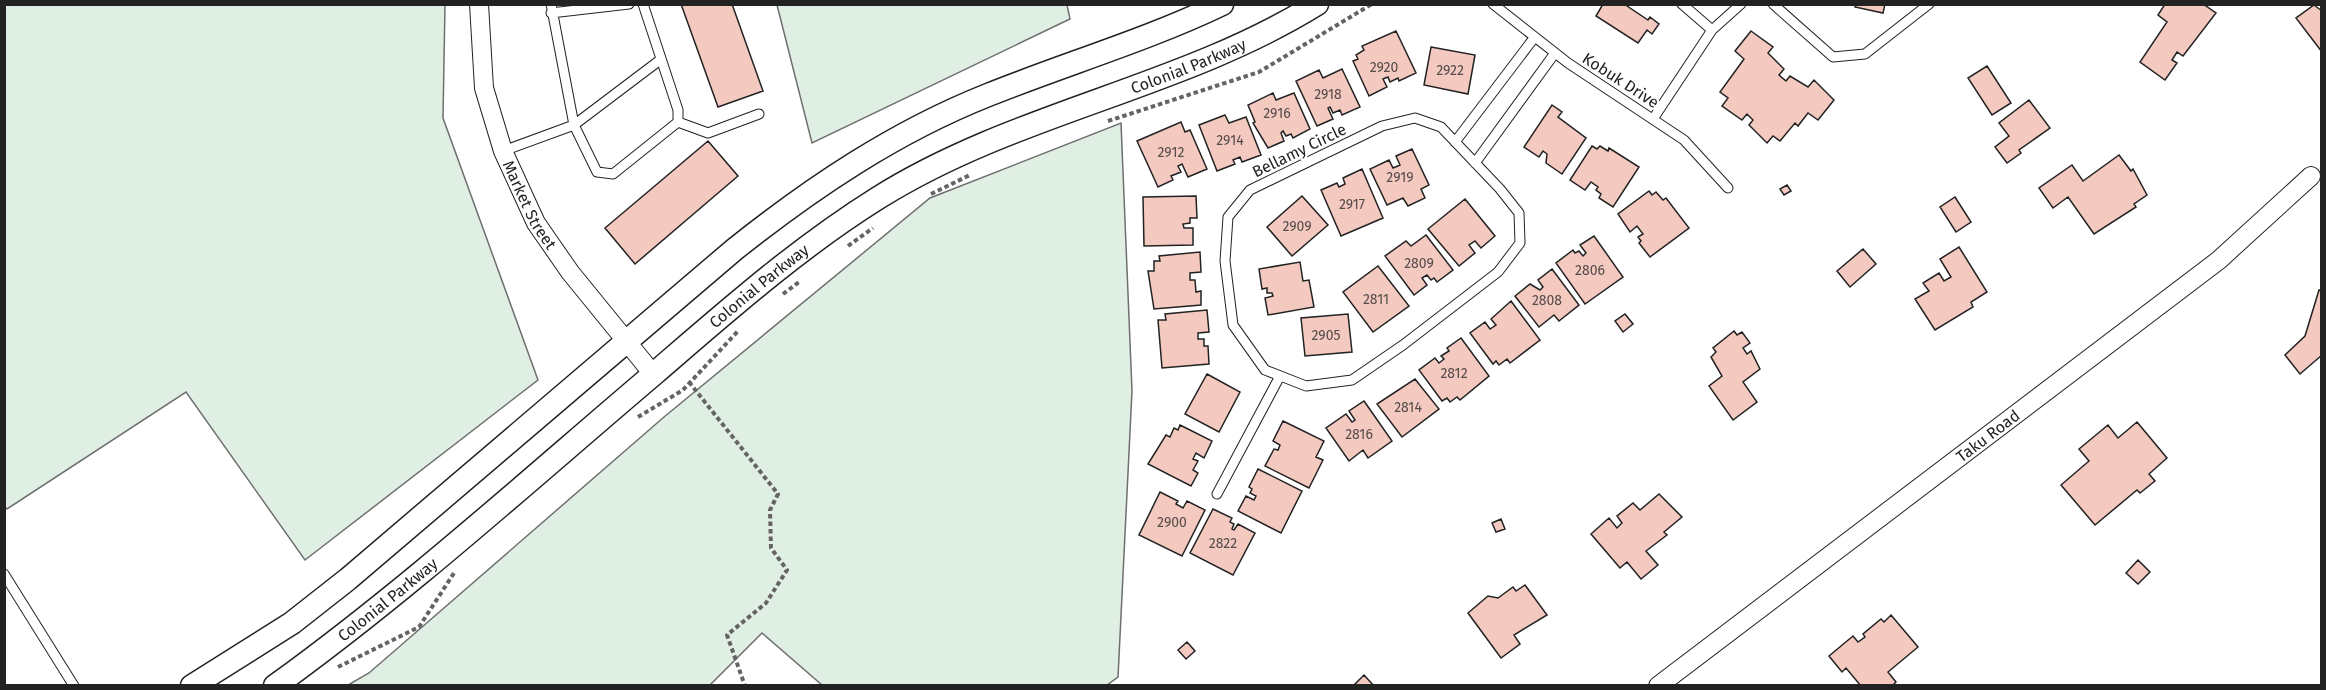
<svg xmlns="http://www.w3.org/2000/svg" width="2326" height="690" font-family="'Fira Sans',sans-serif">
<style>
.green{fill:#e0efe3;stroke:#6f6f6f;stroke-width:1.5}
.building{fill:#f3c9c0;stroke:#222;stroke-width:1.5}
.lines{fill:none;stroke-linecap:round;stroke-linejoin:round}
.service-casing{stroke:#222;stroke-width:11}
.minor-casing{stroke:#222;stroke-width:20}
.tertiary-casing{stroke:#222;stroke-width:25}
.path{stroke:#646464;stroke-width:4;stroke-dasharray:4.5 3;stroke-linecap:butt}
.service{stroke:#fff;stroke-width:9}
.minor{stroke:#fff;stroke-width:18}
.tertiary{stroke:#fff;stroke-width:22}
.labels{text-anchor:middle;stroke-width:4.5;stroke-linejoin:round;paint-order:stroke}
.number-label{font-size:14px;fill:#564c4a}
.street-label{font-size:16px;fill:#222;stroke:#fff}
</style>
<rect width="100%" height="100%" fill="#fff"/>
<path class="green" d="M 5,4 L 445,5 L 443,118 L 538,380 L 305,560 L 186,392 L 7,509 L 5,507 Z
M 1067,5 L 1070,19 L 812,143 L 777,5 Z
M 1121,123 L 1132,391 L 1118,677 L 1107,685 L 822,685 L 762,633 L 710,685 L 348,685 L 369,673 L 664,417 L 930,198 Z"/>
<path class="building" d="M 681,4 L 732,4 L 763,91 L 718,107 Z
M 1603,4 L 1624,4 L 1648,20 L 1650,17 L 1659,24 L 1652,34 L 1647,30 L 1638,43 L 1596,16 Z
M 1856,4 L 1885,4 L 1883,13 L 1855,7 Z
M 2165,4 L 2203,4 L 2216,13 L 2183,56 L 2177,52 L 2172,60 L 2177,63 L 2165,80 L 2140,62 L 2167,22 L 2158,15 Z
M 2314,5 L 2322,11 L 2322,52 L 2296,18 Z
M 1396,31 L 1416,73 L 1399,81 L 1398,78 L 1390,82 L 1388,77 L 1383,79 L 1387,87 L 1369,96 L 1353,61 L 1358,59 L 1356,55 L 1364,50 L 1362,46 Z
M 1751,31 L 1773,47 L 1768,53 L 1784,69 L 1779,75 L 1786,81 L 1790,76 L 1808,87 L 1814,80 L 1834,100 L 1818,120 L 1808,113 L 1798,126 L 1795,123 L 1780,141 L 1773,136 L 1767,143 L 1749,125 L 1753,120 L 1747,114 L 1742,120 L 1722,106 L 1728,98 L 1720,92 L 1744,59 L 1735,51 Z
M 1431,47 L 1475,55 L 1468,94 L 1424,85 Z
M 1987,66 L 2011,103 L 1992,115 L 1968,78 Z
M 1342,69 L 1360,107 L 1342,115 L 1340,110 L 1333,113 L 1330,107 L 1328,108 L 1333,119 L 1317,126 L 1296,81 L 1319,70 L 1323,78 Z
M 1273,93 L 1276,100 L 1294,93 L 1310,129 L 1293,138 L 1291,134 L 1286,136 L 1283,131 L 1281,133 L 1284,141 L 1268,148 L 1253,123 L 1255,122 L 1248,105 Z
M 2029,100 L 2050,128 L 2019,150 L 2021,153 L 2007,163 L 1995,147 L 2009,136 L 1999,123 Z
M 1552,105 L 1562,112 L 1558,117 L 1586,138 L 1562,174 L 1546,163 L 1547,154 L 1543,151 L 1539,157 L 1524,147 Z
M 1225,115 L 1229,123 L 1246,117 L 1261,155 L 1242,162 L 1240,157 L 1233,160 L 1235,164 L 1217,171 L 1199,125 Z
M 1181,122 L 1185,132 L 1190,130 L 1207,169 L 1188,177 L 1182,164 L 1178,166 L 1181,172 L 1171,176 L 1173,180 L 1158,187 L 1137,141 Z
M 708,141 L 738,176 L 635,264 L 605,228 Z
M 1592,146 L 1597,149 L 1600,146 L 1608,151 L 1609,148 L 1639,167 L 1613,207 L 1599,198 L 1601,194 L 1596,190 L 1598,187 L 1591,182 L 1585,190 L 1570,180 Z
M 1412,149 L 1429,185 L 1421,189 L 1425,198 L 1408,206 L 1403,198 L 1387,205 L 1370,169 L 1389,160 L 1393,168 L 1400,165 L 1396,156 Z
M 2119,155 L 2131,171 L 2133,169 L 2147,195 L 2134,204 L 2136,207 L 2094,234 L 2068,197 L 2053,208 L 2039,188 L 2072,165 L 2083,181 Z
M 1362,169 L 1383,218 L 1341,236 L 1321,190 L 1337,183 L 1339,187 L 1345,184 L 1343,178 Z
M 1787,185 L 1791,191 L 1784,195 L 1780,189 Z
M 1649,191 L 1652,195 L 1656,192 L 1663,200 L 1666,198 L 1689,228 L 1650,257 L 1639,243 L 1641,241 L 1638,237 L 1643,234 L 1637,226 L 1630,232 L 1618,214 Z
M 1196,196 L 1197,218 L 1190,218 L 1190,223 L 1183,224 L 1184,228 L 1193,228 L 1193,245 L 1144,246 L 1143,197 Z
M 1302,196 L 1328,225 L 1292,256 L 1267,227 Z
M 1955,197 L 1971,222 L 1956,232 L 1940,207 Z
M 1465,199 L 1495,236 L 1481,248 L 1475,241 L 1469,245 L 1475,253 L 1459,266 L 1428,229 Z
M 1426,235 L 1453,270 L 1437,282 L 1434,278 L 1431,280 L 1427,275 L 1422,278 L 1427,285 L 1414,295 L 1385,256 L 1406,241 L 1411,246 Z
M 1594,236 L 1623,277 L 1585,304 L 1556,263 L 1573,250 L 1575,253 L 1579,251 L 1583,256 L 1586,253 L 1580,245 Z
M 1959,247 L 1987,292 L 1971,302 L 1973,307 L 1935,330 L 1915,299 L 1929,291 L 1923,283 L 1939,273 L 1944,281 L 1951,277 L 1940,259 Z
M 1863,249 L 1876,264 L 1850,287 L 1837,271 Z
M 1200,252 L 1201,272 L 1190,273 L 1190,280 L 1195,280 L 1196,292 L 1201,291 L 1201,305 L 1154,309 L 1148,271 L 1154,271 L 1154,261 L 1160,261 L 1159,256 Z
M 1300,262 L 1303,281 L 1309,280 L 1314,307 L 1268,315 L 1265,298 L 1273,296 L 1272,293 L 1267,293 L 1267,288 L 1262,289 L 1259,269 Z
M 1378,266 L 1409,306 L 1373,332 L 1343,292 Z
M 1552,269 L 1579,305 L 1559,321 L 1554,315 L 1539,327 L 1515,296 L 1530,284 L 1540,290 L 1543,287 L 1538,280 Z
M 2319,290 L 2322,291 L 2322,355 L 2300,374 L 2285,355 L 2305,336 Z
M 1511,301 L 1540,340 L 1510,363 L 1507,359 L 1499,365 L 1496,361 L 1493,364 L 1470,333 L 1485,322 L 1490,329 L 1496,325 L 1491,319 Z
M 1207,310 L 1209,332 L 1198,333 L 1198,339 L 1204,339 L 1204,346 L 1208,346 L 1209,364 L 1162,368 L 1158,320 L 1166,320 L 1165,314 Z
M 1348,314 L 1352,352 L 1305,356 L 1301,318 Z
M 1625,314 L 1633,324 L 1623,332 L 1615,321 Z
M 1734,331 L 1737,335 L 1742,332 L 1750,343 L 1743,348 L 1747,354 L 1751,351 L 1760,369 L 1743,382 L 1757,402 L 1733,420 L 1709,386 L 1722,376 L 1711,357 L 1716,352 L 1713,348 Z
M 1461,338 L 1489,376 L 1460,400 L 1457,397 L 1450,402 L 1447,398 L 1442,401 L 1419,370 L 1435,358 L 1439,363 L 1444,359 L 1441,356 L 1449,351 L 1447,348 Z
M 1207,374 L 1240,392 L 1219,432 L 1185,414 Z
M 1415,379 L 1439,409 L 1402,437 L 1377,404 Z
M 1364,401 L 1392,441 L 1368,458 L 1363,450 L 1349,461 L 1326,428 L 1346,414 L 1352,422 L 1355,420 L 1349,411 Z
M 1283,421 L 1324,441 L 1316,457 L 1323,460 L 1309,488 L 1265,466 L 1274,449 L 1278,450 L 1280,445 L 1273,441 Z
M 2137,422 L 2167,458 L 2149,474 L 2155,481 L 2140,493 L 2137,490 L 2095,525 L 2061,485 L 2089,461 L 2079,449 L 2108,425 L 2118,438 Z
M 1180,425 L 1212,441 L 1204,458 L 1196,453 L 1193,459 L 1198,461 L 1193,470 L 1198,473 L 1191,486 L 1148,464 L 1166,435 L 1170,437 L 1174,428 L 1178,430 Z
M 1258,469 L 1302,491 L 1281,533 L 1238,511 L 1246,496 L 1254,500 L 1256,496 L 1250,493 L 1252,489 L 1249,487 Z
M 1160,492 L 1178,501 L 1176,504 L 1183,508 L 1187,501 L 1205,510 L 1182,556 L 1139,535 Z
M 1659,494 L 1682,517 L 1664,532 L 1667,535 L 1646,551 L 1658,565 L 1641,579 L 1627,562 L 1620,568 L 1591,534 L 1609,518 L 1617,528 L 1622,523 L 1617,516 L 1633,503 L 1640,510 Z
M 1213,509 L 1232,518 L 1230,522 L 1234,524 L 1232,529 L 1234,530 L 1238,524 L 1255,533 L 1233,575 L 1190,553 Z
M 1501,519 L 1505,529 L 1496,532 L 1492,523 Z
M 2138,560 L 2150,572 L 2138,584 L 2126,573 Z
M 1525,585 L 1547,615 L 1514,635 L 1520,644 L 1501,658 L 1468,613 L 1488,596 L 1498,598 L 1513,587 L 1516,591 Z
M 1891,615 L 1918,647 L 1888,672 L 1896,682 L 1892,686 L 1861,686 L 1846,668 L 1842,672 L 1829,656 L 1853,636 L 1858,642 L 1865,637 L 1863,634 L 1881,619 L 1884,622 Z
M 1187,642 L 1195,651 L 1186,659 L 1178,650 Z
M 1364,675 L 1374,686 L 1353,686 Z"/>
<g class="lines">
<defs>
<path id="service" d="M 551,4 L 574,125 L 597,172 L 613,174 L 678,122 L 678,110 L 643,4
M 1493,4 L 1568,63 L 1684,140 L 1728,188
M 1682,4 L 1712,30 L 1741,4
M 1773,4 L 1833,57 L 1865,54 L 1929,4
M 551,13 L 629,4
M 1415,118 L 1441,127 L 1500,189 L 1519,213 L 1520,243 L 1498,272 L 1403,345 L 1352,380 L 1306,386 L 1265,370 L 1233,325 L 1225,261 L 1228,217 L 1250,190 L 1382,126 Z
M 1653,119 L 1712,30
M 678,122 L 708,133 L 759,114
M 1455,142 L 1534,38
M 503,151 L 574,125 L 660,60
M 1475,163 L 1555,53
M 1217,494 L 1280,376
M 4,574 L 74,686"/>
<g id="minor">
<path id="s1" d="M 479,4 L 484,88 L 503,151 L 536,223 L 570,272 L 653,374"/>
<path id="s2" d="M 1658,686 L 2219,260 L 2311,176"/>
</g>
<g id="tertiary">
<path d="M 192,686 L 292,623 L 348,579 L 735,249 C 813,187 895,132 988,95 C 1065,64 1147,40 1222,4"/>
<path id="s3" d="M 275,686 C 408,590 530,479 655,373 C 727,311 798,248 878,198 C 1015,112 1180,89 1317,4"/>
</g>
</defs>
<use href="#service" class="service-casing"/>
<use href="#minor" class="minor-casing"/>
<use href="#tertiary" class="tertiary-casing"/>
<path class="path" d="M 1108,121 L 1259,72 L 1372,4
M 931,194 L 970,175
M 848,246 L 873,228
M 783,294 L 799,282
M 689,382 L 778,494 L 770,510 L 771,548 L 787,570 L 766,603 L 727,635 L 745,686
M 638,417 L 683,390 L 738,331
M 338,667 L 419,627 L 454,573"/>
<use href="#service" class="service"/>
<use href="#minor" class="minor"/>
<use href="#tertiary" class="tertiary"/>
</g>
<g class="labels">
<g class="number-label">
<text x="1384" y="72">2920</text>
<text x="1450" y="75">2922</text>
<text x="1328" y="99">2918</text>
<text x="1277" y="118">2916</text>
<text x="1230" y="145">2914</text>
<text x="1171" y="157">2912</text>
<text x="1400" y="182">2919</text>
<text x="1352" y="209">2917</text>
<text x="1297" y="231">2909</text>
<text x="1419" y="268">2809</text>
<text x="1590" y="275">2806</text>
<text x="1376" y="304">2811</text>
<text x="1547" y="305">2808</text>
<text x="1326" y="340">2905</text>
<text x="1454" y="378">2812</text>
<text x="1408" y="412">2814</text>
<text x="1359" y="439">2816</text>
<text x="1172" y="527">2900</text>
<text x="1223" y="548">2822</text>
</g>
<g class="street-label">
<text dy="6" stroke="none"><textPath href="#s3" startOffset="1114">Colonial Parkway</textPath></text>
<text transform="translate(1621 80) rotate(33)" y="6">Kobuk Drive</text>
<text transform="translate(1299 150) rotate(-26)" y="6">Bellamy Circle</text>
<text dy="6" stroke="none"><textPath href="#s1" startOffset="210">Market Street</textPath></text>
<text dy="6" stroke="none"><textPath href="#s3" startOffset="628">Colonial Parkway</textPath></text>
<text dy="6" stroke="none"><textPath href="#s2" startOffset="414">Taku Road</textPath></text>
<text dy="6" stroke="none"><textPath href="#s3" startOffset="142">Colonial Parkway</textPath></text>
</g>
</g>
<rect width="2326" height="690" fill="none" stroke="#222222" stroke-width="12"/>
</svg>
